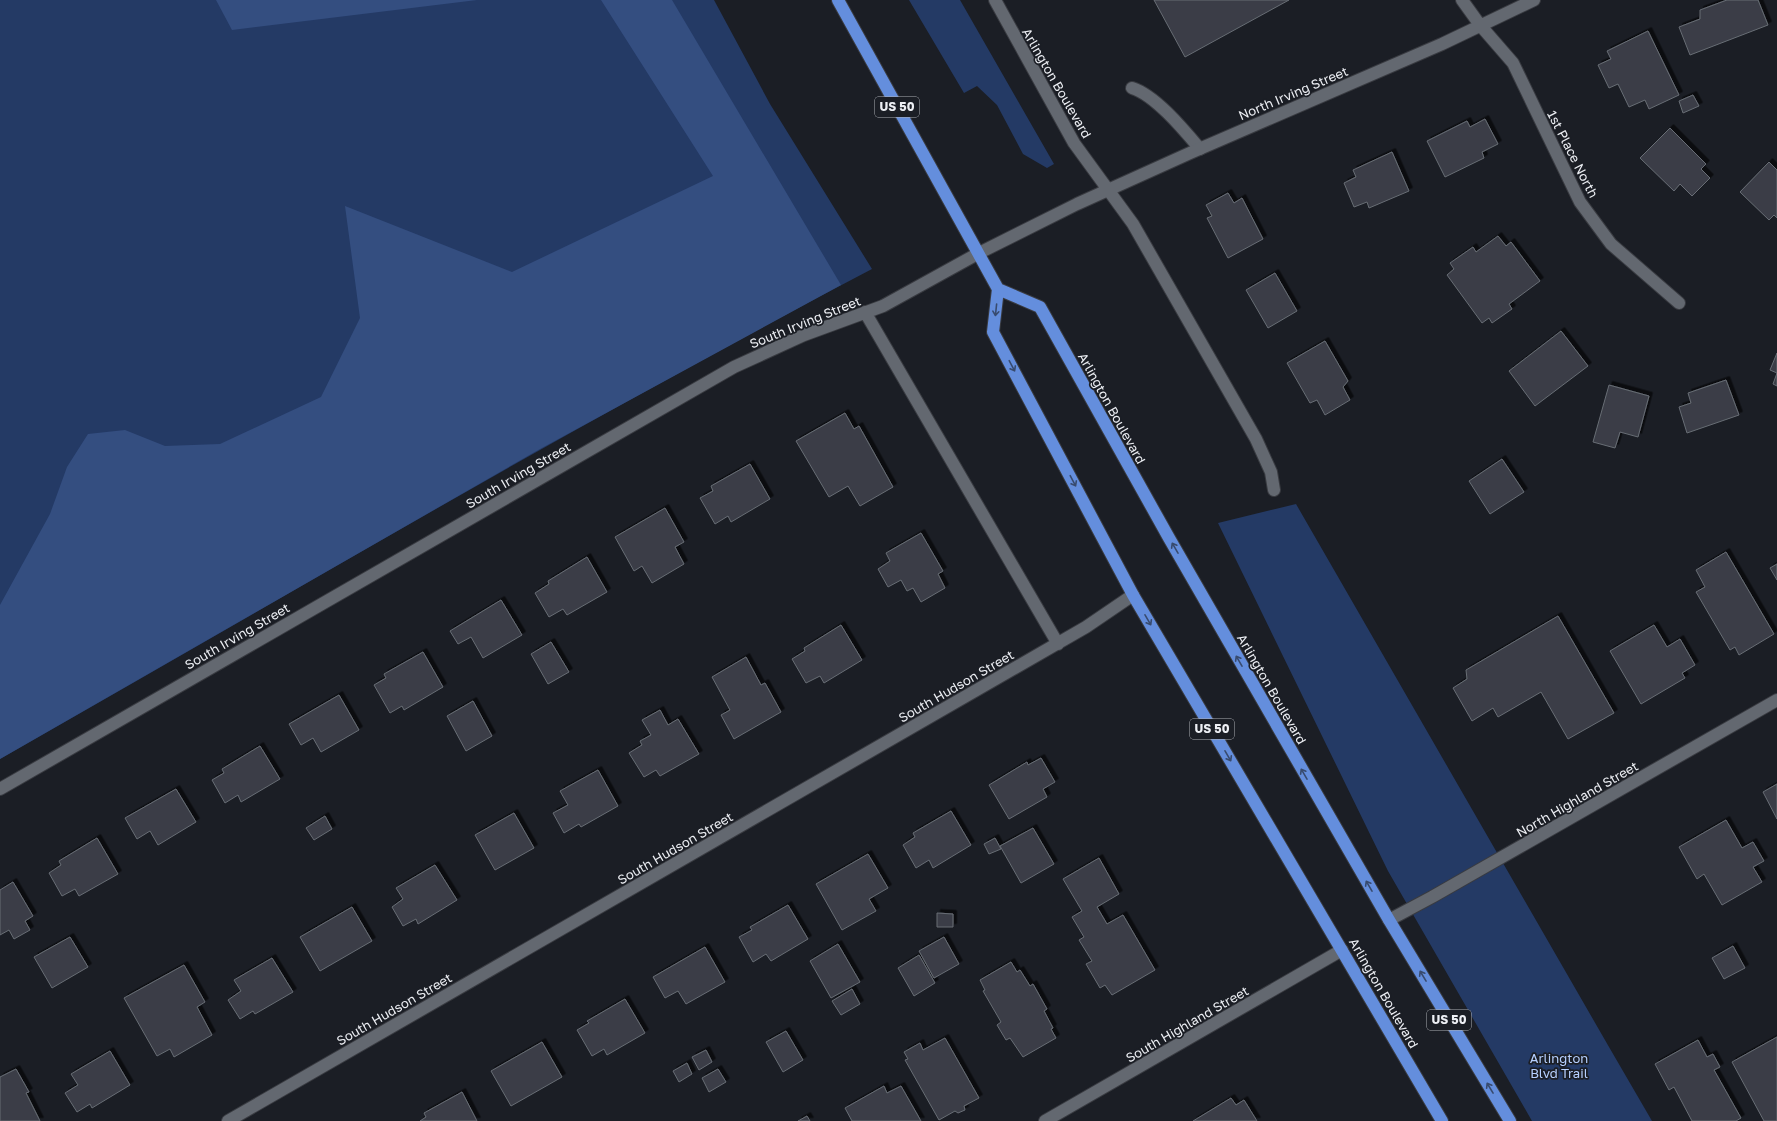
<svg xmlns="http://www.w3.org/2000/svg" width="1777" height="1121" font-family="'Golos Text',sans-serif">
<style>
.green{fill:#243a65}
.forest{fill:#344e80}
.building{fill:#3a3e46;stroke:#686d75;filter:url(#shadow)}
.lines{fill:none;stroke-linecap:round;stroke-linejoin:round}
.service-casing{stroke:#393b41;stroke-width:14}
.minor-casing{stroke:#393b41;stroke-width:14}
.trunk-casing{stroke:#393b41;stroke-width:14}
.service{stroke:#636870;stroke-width:12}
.minor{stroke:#636870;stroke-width:12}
.trunk{stroke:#648edd;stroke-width:12}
.oneway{stroke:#384b6f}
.labels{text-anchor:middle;stroke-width:3.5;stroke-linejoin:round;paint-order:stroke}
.shield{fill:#1b1e25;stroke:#aeb0b6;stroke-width:1}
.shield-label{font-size:12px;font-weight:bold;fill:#edeff4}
.street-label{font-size:13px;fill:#edeff4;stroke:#1b1e25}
.park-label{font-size:13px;fill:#b6d0ff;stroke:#1b1e25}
</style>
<defs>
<filter id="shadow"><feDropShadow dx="3.5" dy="-3.5" stdDeviation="0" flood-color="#0009"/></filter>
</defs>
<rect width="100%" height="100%" fill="#1b1e25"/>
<path class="green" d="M 0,0 L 714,0 L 770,104 L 872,269 C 576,424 290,594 0,759 Z
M 909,0 L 960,0 L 1054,164 L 1047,168 L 1023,154 L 997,105 L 977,86 L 964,93 Z
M 1296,504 L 1609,1047 L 1652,1121 L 1532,1121 L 1388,871 L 1218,523 Z"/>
<path class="forest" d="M 216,0 L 477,0 L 232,30 Z
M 601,0 L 672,0 L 841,285 L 540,449 L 0,759 L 0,605 L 50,514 L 67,467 L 88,434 L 125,430 L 165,446 L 220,444 L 321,397 L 360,318 L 345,206 L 512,272 L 713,176 Z"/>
<path class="building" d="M 1154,0 L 1289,0 L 1185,57 Z
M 1727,0 L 1758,0 L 1768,25 L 1690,55 L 1679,27 L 1700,19 L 1700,10 Z
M 1648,31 L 1679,95 L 1649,109 L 1645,100 L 1629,107 L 1618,84 L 1609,88 L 1598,65 L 1611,59 L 1607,51 Z
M 1693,95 L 1699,106 L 1683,113 L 1679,101 Z
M 1485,119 L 1498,144 L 1482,152 L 1484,158 L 1445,177 L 1427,141 L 1467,121 L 1470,127 Z
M 1670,128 L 1706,164 L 1701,169 L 1710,178 L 1692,196 L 1680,184 L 1674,191 L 1640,158 Z
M 1392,152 L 1409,191 L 1369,208 L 1367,202 L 1354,207 L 1344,183 L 1356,177 L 1353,170 Z
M 1769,162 L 1777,170 L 1777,218 L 1774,215 L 1769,220 L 1740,192 Z
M 1228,193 L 1234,203 L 1242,198 L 1263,239 L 1228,258 L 1207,218 L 1212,216 L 1206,205 Z
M 1498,236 L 1506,246 L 1511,242 L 1540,281 L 1509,304 L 1512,309 L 1492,323 L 1489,318 L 1482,323 L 1447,275 L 1454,269 L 1450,263 L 1473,247 L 1476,252 Z
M 1275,273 L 1297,311 L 1268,328 L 1246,290 Z
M 1561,331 L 1588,366 L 1535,406 L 1509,371 Z
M 1325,341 L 1348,381 L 1343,387 L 1350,400 L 1325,415 L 1317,400 L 1310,403 L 1287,363 Z
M 1777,353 L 1777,386 L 1773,384 L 1777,373 L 1770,370 Z
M 1726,380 L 1739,415 L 1687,433 L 1679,407 L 1691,403 L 1688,393 Z
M 1609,385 L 1649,396 L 1638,437 L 1620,432 L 1615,448 L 1593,442 Z
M 845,413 L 854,429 L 859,426 L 893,487 L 860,506 L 848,486 L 829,497 L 796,441 Z
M 1502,459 L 1524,492 L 1490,514 L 1469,481 Z
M 750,464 L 770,499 L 731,522 L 728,516 L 715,524 L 700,498 L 713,491 L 711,486 Z
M 665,508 L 684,542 L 675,547 L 684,564 L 652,583 L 642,566 L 634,571 L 615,537 Z
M 921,533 L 943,571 L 938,574 L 945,588 L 921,602 L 913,588 L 907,591 L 901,580 L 888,587 L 878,569 L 890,561 L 886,553 Z
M 1726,552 L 1774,634 L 1739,655 L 1735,647 L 1730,650 L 1696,592 L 1705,587 L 1696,570 Z
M 587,557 L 607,592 L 567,615 L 563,609 L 549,617 L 535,593 L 549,584 L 548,581 Z
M 1777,564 L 1777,580 L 1770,568 Z
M 501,600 L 522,635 L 483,658 L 471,637 L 458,644 L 450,631 Z
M 1558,616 L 1614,713 L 1568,739 L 1541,692 L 1498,717 L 1493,708 L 1472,721 L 1453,688 L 1467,679 L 1466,670 Z
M 841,625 L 862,660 L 824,683 L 820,676 L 806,683 L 792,659 L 805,651 L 804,648 Z
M 1654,625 L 1667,647 L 1680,639 L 1695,665 L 1682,673 L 1685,678 L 1641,704 L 1610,651 Z
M 551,642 L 569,672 L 548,684 L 531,654 Z
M 423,652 L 443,687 L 404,710 L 402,706 L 390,713 L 374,685 L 386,678 L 384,674 Z
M 746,657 L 761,685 L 765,683 L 781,712 L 734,739 L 721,715 L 730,710 L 712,677 Z
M 339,695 L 359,730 L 321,752 L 313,738 L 301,745 L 289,724 Z
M 473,701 L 492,736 L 466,751 L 447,716 Z
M 660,710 L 668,725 L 678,719 L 699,754 L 660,776 L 656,770 L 644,777 L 629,753 L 642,745 L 640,741 L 651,735 L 642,720 Z
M 260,746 L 280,779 L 241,802 L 238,795 L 225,803 L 212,780 L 224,773 L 222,769 Z
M 1041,758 L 1055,782 L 1043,789 L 1047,797 L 1009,819 L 989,785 L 1027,762 L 1028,765 Z
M 598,770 L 618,806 L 581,827 L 579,824 L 564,833 L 553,813 L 568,805 L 560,791 Z
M 1777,784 L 1777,819 L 1763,792 Z
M 176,789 L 196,822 L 158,845 L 150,831 L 137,839 L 125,818 Z
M 951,811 L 971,845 L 933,868 L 929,860 L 916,868 L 903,845 L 915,837 L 913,833 Z
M 514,813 L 534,848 L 495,870 L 475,835 Z
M 325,816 L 332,829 L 314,840 L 306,828 Z
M 1726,820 L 1742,848 L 1753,842 L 1764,861 L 1753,867 L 1762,882 L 1722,905 L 1704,874 L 1697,879 L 1679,847 Z
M 1033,828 L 1054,864 L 1021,883 L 1000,846 Z
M 97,838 L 118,874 L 79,896 L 75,889 L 62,896 L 49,873 L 61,865 L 59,861 Z
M 995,838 L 1001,849 L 989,854 L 984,844 Z
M 868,854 L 888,888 L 869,899 L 876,911 L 842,930 L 816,884 Z
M 1099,858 L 1119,894 L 1097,907 L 1107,924 L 1123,915 L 1155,970 L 1112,995 L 1105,985 L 1100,988 L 1086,964 L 1092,961 L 1079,940 L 1084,937 L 1072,917 L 1082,911 L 1063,879 Z
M 435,865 L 457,900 L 418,924 L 416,919 L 403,926 L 392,907 L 403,899 L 396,888 Z
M 13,882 L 33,916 L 25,921 L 30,930 L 14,939 L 9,930 L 0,935 L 0,890 Z
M 788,905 L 808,939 L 771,961 L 766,954 L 753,962 L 739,937 L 752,930 L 750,927 Z
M 352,907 L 372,941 L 320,971 L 300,937 Z
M 937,913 L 953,914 L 953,927 L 937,927 Z
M 70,937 L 88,967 L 52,988 L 34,957 Z
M 944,937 L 959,964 L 934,978 L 919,951 Z
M 838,944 L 860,982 L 831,998 L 810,961 Z
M 1733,946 L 1745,968 L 1724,979 L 1712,958 Z
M 705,947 L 725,982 L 686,1004 L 678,991 L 665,998 L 653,977 Z
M 919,955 L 935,983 L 914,996 L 898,968 Z
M 272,958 L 293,992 L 255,1014 L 253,1011 L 240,1019 L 228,1000 L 241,991 L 234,980 Z
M 1011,962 L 1017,972 L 1020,970 L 1030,986 L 1033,984 L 1047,1009 L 1044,1011 L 1053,1028 L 1051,1029 L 1056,1038 L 1023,1057 L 1010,1038 L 1006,1040 L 997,1025 L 1001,1022 L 983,991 L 985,990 L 980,980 Z
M 184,965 L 205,1002 L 197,1007 L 212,1035 L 174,1057 L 170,1049 L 157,1056 L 124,998 Z
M 852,989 L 860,1004 L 841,1015 L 832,1001 Z
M 625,999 L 645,1033 L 607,1055 L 604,1049 L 592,1056 L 577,1030 L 589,1023 L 587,1021 Z
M 786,1031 L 803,1060 L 783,1072 L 766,1042 Z
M 1777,1037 L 1777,1121 L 1764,1121 L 1732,1062 Z
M 945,1038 L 979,1098 L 964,1106 L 965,1110 L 958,1113 L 955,1111 L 939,1120 L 905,1060 L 908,1059 L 904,1052 L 920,1043 L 923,1050 Z
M 1698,1040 L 1707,1057 L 1713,1054 L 1720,1067 L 1714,1070 L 1741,1118 L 1736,1121 L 1692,1121 L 1674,1087 L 1669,1090 L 1655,1064 Z
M 542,1042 L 562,1077 L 511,1106 L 491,1071 Z
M 706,1050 L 712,1062 L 699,1070 L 692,1057 Z
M 110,1051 L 130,1085 L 92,1108 L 90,1104 L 77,1112 L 65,1093 L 78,1085 L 71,1074 Z
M 687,1063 L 692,1074 L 679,1082 L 673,1071 Z
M 16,1069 L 29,1092 L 26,1093 L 40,1121 L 0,1121 L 0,1077 Z
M 718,1069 L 726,1082 L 709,1092 L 702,1078 Z
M 884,1086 L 887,1093 L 901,1086 L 921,1121 L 852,1121 L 845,1108 Z
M 462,1092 L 477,1121 L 420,1121 L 426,1117 L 424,1113 Z
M 1231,1098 L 1236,1105 L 1244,1100 L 1257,1121 L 1193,1121 Z
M 807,1116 L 810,1121 L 798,1121 Z"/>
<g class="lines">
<defs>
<path id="service" d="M 1132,88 C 1155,95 1184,130 1200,149"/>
<path id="minor" d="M 995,0 L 1074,143 L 1133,224 L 1256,439 L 1271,472 L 1274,490
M 1462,0 L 1480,25 L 1513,63 L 1580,202 L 1611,244 L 1679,303
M 865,312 L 1058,644
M 0,789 L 734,367 L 804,335 L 883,306 L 979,253 L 1077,204 L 1190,153 L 1442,44 L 1534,0
M 1389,920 L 1432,897 L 1777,700
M 228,1121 L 1086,627 L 1133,595
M 1045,1121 L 1342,950"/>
<path id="trunk" d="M 838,0 L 998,289 L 993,332 L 1133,595 L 1442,1121
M 998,289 L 1040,307 L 1169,538 L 1389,920 L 1510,1121"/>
</defs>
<use href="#service" class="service-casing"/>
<use href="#minor" class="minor-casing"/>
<use href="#trunk" class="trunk-casing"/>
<use href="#service" class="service"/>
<use href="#minor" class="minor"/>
<use href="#trunk" class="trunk"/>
</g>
<defs><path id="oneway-shaft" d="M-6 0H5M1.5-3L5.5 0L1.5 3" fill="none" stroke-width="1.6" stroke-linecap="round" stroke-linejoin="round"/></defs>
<g class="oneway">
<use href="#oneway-shaft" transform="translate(996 310) rotate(96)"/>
<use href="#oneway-shaft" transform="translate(1012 366) rotate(62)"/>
<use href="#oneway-shaft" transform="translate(1073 481) rotate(62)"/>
<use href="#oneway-shaft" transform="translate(1175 548) rotate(-120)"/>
<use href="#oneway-shaft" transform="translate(1148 620) rotate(60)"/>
<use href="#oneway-shaft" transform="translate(1239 661) rotate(-120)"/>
<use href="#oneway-shaft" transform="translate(1228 756) rotate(60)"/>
<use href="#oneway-shaft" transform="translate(1304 774) rotate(-120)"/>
<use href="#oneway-shaft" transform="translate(1369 886) rotate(-120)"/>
<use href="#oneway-shaft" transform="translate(1423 976) rotate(-121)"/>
<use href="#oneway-shaft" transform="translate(1490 1088) rotate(-121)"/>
</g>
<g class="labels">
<g class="shield">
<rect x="875" y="97" width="44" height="20" rx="3"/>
<rect x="1190" y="719" width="44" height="20" rx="3"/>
<rect x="1427" y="1010" width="44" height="20" rx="3"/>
</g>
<g class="shield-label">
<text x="897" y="111">US 50</text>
<text x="1212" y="733">US 50</text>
<text x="1449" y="1024">US 50</text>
</g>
<g class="street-label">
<text transform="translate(1057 83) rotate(60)" y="5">Arlington Boulevard</text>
<text transform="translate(1293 93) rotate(-23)" y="5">North Irving Street</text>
<text transform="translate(1573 154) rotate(63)" y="5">1st Place North</text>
<text transform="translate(805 322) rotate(-22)" y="5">South Irving Street</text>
<text transform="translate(1112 408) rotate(61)" y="5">Arlington Boulevard</text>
<text transform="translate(518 475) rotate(-30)" y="5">South Irving Street</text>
<text transform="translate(237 636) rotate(-30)" y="5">South Irving Street</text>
<text transform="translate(956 686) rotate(-30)" y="5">South Hudson Street</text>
<text transform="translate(1272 689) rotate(60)" y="5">Arlington Boulevard</text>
<text transform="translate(1577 799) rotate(-30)" y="5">North Highland Street</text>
<text transform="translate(675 848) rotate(-30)" y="5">South Hudson Street</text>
<text transform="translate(1384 993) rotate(60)" y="5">Arlington Boulevard</text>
<text transform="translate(394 1009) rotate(-30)" y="5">South Hudson Street</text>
<text transform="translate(1187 1024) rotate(-30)" y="5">South Highland Street</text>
</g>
<g class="park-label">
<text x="1559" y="1063">Arlington<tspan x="1559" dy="15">Blvd Trail</tspan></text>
</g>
</g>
</svg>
